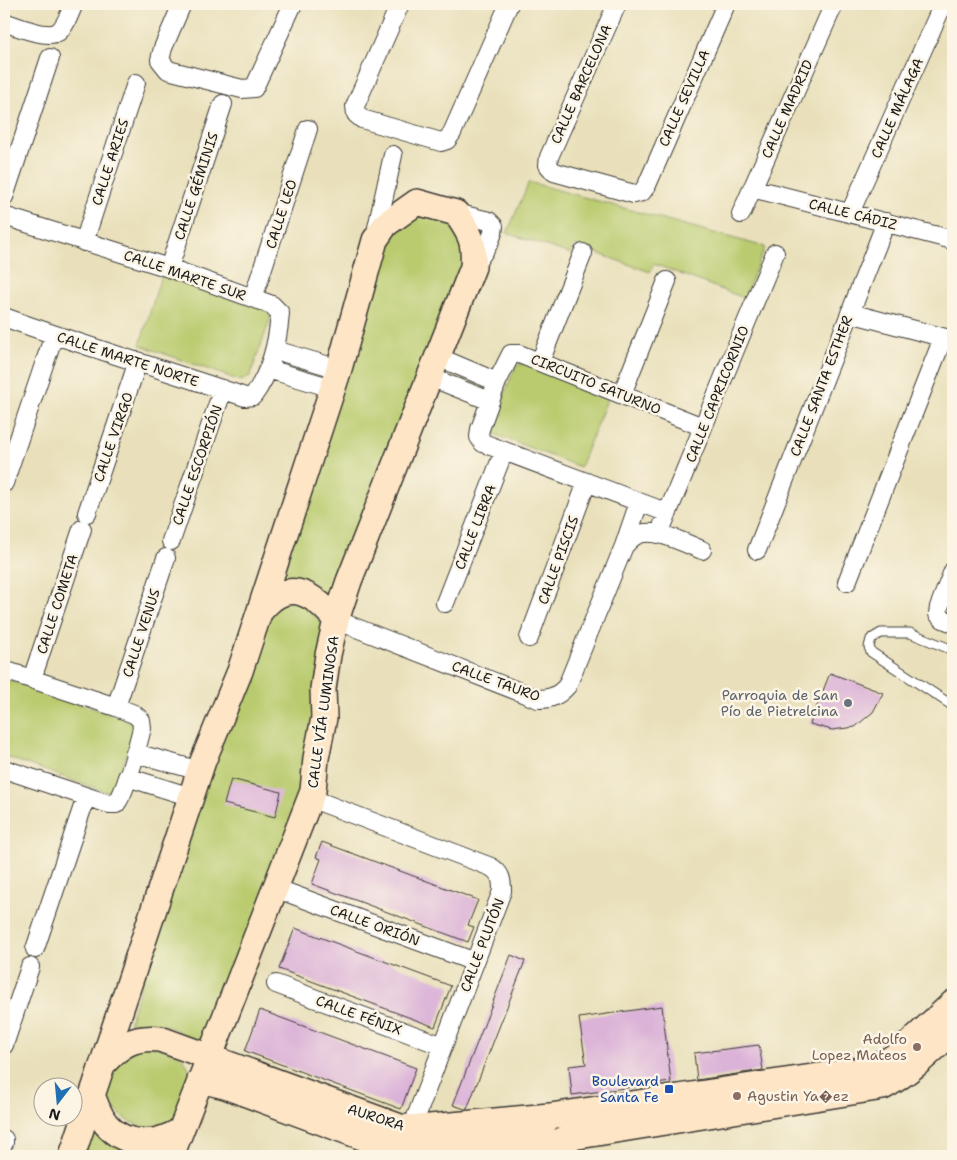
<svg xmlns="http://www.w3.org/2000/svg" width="957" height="1160" viewBox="0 0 957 1160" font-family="'Shantell Sans',sans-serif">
  <rect width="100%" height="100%" fill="#fcf5e5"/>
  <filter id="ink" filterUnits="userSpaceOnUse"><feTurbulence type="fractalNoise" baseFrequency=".02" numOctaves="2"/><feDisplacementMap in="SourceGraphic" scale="10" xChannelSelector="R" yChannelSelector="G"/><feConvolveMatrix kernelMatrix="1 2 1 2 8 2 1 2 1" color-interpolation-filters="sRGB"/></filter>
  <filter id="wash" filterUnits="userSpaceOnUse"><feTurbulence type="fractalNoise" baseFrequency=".0096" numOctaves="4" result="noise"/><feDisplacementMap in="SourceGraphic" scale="20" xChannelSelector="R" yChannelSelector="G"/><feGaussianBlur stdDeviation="1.12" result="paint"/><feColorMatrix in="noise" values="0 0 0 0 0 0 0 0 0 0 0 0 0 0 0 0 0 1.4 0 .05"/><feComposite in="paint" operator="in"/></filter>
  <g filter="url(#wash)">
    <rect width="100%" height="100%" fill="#e9e0bb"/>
    <path fill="#b9cb6e" stroke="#6a7445" d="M529,182L765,247L744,298L654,264L650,272L574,245L570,254L507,233Z
      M442,212L469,252L334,600L286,583L282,576L384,235L404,216Z
      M161,276L266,310L271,317L250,376L241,381L140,345Z
      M525,363L608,397L580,467L494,434L492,423L516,366Z
      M295,596L324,625L307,789L206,1038L194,1039L167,1026L155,1023H129L198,797L269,610Z
      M5,679L131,721L135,728L115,788L106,792L4,756V683Z
      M140,1043C148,1045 175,1051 180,1055C185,1060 192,1072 192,1079C192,1084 180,1115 177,1118C155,1138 121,1124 110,1101C106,1093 105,1079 109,1071C111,1065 134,1049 140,1043Z
      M94,1124L160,1147L166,1156H84Z"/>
    <g id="blocks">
      <path fill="#dbb3d8" d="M830,673L883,693L873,712L855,727L832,730L810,724Z
        M231,779L281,792L275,817L224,804Z
        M322,842L478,900L468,925L474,927L468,942L312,884L321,859L316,857Z
        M295,928L451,986L435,1027L279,969Z
        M511,955L525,961L467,1109H465L453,1105Z
        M662,1006L671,1082L572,1095L569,1066L586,1064L579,1018Z
        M260,1010L416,1068L401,1109L245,1051Z
        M759,1045L763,1070L697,1080L694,1053Z"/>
    </g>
  </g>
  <g filter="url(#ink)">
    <use href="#blocks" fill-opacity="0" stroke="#3b3934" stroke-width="1"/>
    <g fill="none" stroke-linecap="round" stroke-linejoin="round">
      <g stroke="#3b3934" stroke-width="11">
        <path id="lane" d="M953,650L910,633H881L871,639L869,647L871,652L953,706"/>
      </g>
      <g stroke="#3b3934" stroke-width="20">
        <path id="street" d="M182,4L163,48L160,60L168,70L242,89L254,88L293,4
          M400,4L355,106L356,114L362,119L441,142L447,140L452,133L509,4
          M617,4L549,157L548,165L554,172L634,194L642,192L647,185L726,4
          M4,22C16,26 47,39 58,32C66,26 70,12 74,4
          M752,188L953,240
          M4,197L50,58
          M456,213L489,221L494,226C493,241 482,254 473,267
          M850,213L943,4
          M741,214L834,4
          M4,216L169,268L272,305L280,313C278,342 271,372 253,396L245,397C165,370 83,346 4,317
          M375,237L393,155
          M84,242L136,83
          M169,268L223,104
          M253,298L308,129
          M850,313L953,340
          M275,350L339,369
          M438,357L497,382
          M540,362L583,253
          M268,369L332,388
          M430,377L490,401
          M622,394L667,281
          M4,483L54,335
          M87,513L138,361
          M668,513L483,443L479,437L480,429L497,382L511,354H519L703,427
          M663,524L775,253
          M171,541L223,389
          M624,546L639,502
          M757,550L886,222
          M953,571L939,607L938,614L943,619L953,623
          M847,582L943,338
          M445,603L504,451
          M336,620L538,699C551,699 558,696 567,686L624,546C628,542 632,537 637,535C655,527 684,543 702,550
          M529,638L587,482
          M4,670L116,707L134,714L141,720L142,728C137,747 127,790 116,804H109L4,769
          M32,679L82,529
          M116,707L166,558
          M135,753L200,771
          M127,777L191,797
          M310,798L491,867C501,873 502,880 502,891L408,1138
          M275,888L475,962
          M35,949L86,797
          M276,984L443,1046
          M4,1045L30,967
          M4,1139V1143"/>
      </g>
      <g stroke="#3b3934" stroke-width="28">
        <path id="secondary" d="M259,613C286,577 311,591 336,620
          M103,1064C120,1045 134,1036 160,1039L400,1127L419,1128L550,1116
          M200,1080L225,1086L397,1150H430L533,1141
          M92,1095C96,1105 99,1115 106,1124C126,1148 157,1145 181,1130
          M72,1156L203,761L240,671L339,369L375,240L386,224L417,202L456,213C470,234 475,240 473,267L349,581L336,620L328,655L323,689L324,718L316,758L313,791L171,1156
          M527,1156L540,1127L550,1116L860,1070L887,1061L898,1054L953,1003
          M548,1156L555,1144L566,1138L883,1087C910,1073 931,1051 953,1031"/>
      </g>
      <use href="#lane" stroke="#fff" stroke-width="9"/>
      <use href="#street" stroke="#fff" stroke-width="18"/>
      <use href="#secondary" stroke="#fde5c5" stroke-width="25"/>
    </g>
  </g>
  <circle fill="#6b7280" stroke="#fcf5e5" stroke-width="2" cx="848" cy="703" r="5"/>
  <g fill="#8d6e63" stroke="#fcf5e5" stroke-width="2">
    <circle cx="917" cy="1047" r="5"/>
    <circle cx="737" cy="1096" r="5"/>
  </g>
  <rect fill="#1a4fb4" stroke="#fcf5e5" stroke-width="2" x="664" y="1084" width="10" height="10" rx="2.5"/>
  <g text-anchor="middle" stroke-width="5" stroke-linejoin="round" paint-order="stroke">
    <g font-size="14" fill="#1c1c1c" stroke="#fcf5e5">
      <text transform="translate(581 84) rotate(-66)" y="5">CALLE BARCELONA</text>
      <text transform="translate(684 98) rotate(-66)" y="5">CALLE SEVILLA</text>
      <text transform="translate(897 108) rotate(-66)" y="5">CALLE MÁLAGA</text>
      <text transform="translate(787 109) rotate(-66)" y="5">CALLE MADRID</text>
      <text transform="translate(110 162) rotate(-72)" y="5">CALLE ARIES</text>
      <text transform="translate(196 186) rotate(-72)" y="5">CALLE GÉMINIS</text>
      <text transform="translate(281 214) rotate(-72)" y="5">CALLE LEO</text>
      <text transform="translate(853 214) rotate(14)" y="5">CALLE CÁDIZ</text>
      <text transform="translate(185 275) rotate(19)" y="5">CALLE MARTE SUR</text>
      <text transform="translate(128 359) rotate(18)" y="5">CALLE MARTE NORTE</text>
      <text transform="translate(596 384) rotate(22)" y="5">CIRCUITO SATURNO</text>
      <text transform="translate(821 386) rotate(-69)" y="5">CALLE SANTA ESTHER</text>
      <text transform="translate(717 394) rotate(-68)" y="5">CALLE CAPRICORNIO</text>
      <text transform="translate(113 437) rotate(-71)" y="5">CALLE VIRGO</text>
      <text transform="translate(197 465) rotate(-71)" y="5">CALLE ESCORPIÓN</text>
      <text transform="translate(475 527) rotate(-69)" y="5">CALLE LIBRA</text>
      <text transform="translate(558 560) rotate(-70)" y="5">CALLE PISCIS</text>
      <text transform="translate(57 604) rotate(-72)" y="5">CALLE COMETA</text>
      <text transform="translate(141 633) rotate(-72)" y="5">CALLE VENUS</text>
      <text transform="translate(496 681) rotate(20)" y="5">CALLE TAURO</text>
      <text transform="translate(323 712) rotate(-82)" y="5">CALLE VÍA LUMINOSA</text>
      <text transform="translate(375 925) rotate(20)" y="5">CALLE ORIÓN</text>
      <text transform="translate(482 945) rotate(-69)" y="5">CALLE PLUTÓN</text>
      <text transform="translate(359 1015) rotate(20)" y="5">CALLE FÉNIX</text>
      <text transform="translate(376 1117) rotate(18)" y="5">AURORA</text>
    </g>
    <g font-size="14" fill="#5b616d" stroke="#fcf5e5" text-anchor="end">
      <text x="838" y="700">Parroquia de San<tspan x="838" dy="16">Pío de Pietrelcina</tspan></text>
    </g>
    <g font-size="14" fill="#785e54" stroke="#fcf5e5" text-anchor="end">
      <text x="907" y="1044">Adolfo<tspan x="907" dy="16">Lopez Mateos</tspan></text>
      <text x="747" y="1101" text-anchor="start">Agustin Ya�ez</text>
    </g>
    <g font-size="14" fill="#164399" stroke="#fcf5e5" text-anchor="end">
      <text x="659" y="1086">Boulevard<tspan x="659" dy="16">Santa Fe</tspan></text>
    </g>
  </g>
  <rect width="957" height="1160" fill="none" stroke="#fcf5e5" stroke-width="20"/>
  <g transform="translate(58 1102) rotate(196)"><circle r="24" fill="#fcf5e5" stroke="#a29e95"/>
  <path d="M0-4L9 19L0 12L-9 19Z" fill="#1f6fb2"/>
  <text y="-8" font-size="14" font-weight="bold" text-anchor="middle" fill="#1c1c1c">N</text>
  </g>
</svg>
